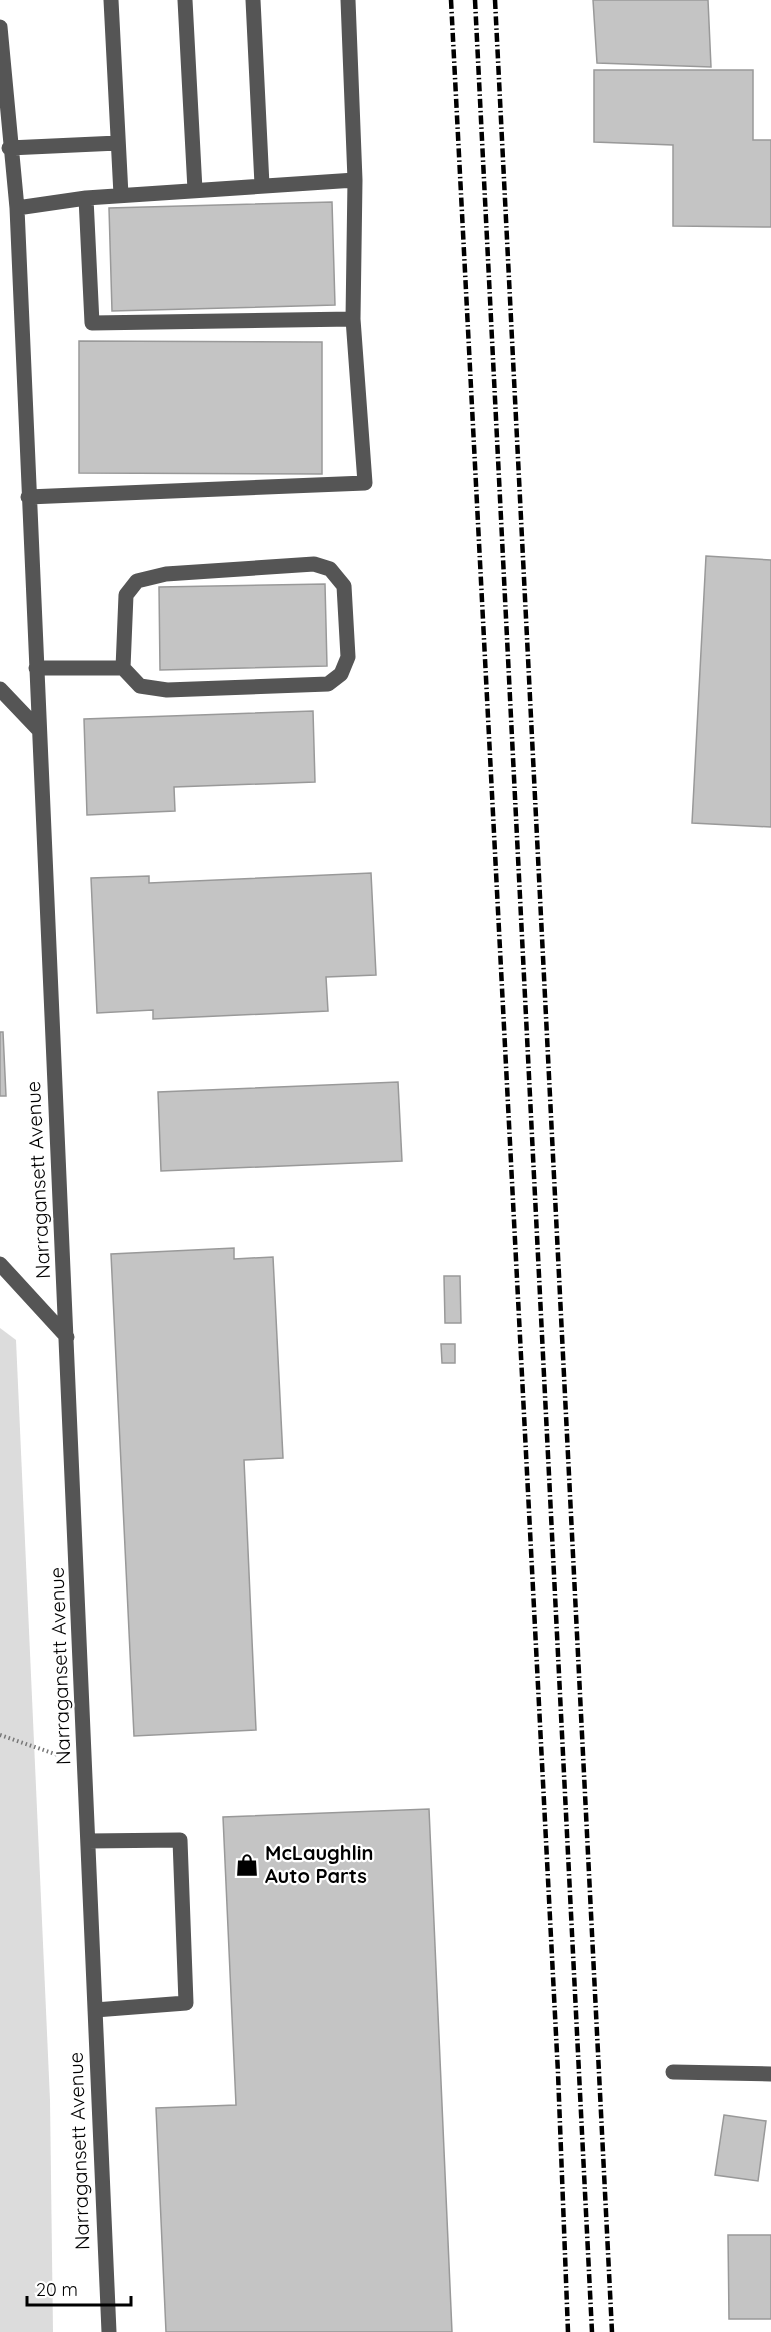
<svg xmlns="http://www.w3.org/2000/svg" width="771" height="2332" viewBox="0 0 771 2332" font-family="Quicksand,sans-serif">
  <rect width="100%" height="100%" fill="#fff"/>
  <path fill="#dcdcdc" d="M0,1328L16,1340L50,2100L53,2332H0Z"/>
  <path fill="#c4c4c4" stroke="#999" stroke-width="1.5" d="M593,0H708L711,67L597,63Z
    M594,70H753V140H771V227L673,226V145L594,142Z
    M332,202L335,305L112,311L109,208Z
    M79,341L322,342V474L79,473Z
    M706,556L771,560V827L692,823Z
    M325,584L327,666L160,670L159,587Z
    M313,711L315,782L174,787L175,811L87,815L84,719Z
    M371,873L376,975L326,977L328,1011L153,1019V1010L97,1013L91,878L149,876V883Z
    M0,1032H3L6,1096H0Z
    M398,1082L402,1161L161,1171L158,1092Z
    M234,1248V1259L273,1257L283,1458L244,1460L256,1730L134,1736L111,1254Z
    M444,1276H460L461,1323H445Z
    M441,1344H455V1363H442Z
    M429,1809L452,2332H166L156,2108L236,2105L223,1817Z
    M724,2115L766,2121L758,2181L715,2175Z
    M728,2235H771V2319H729Z"/>
  <g fill="none" stroke-linecap="round" stroke-linejoin="round">
    <path stroke="#777" stroke-width="4" stroke-dasharray="1.5 3" stroke-linecap="butt" d="M0,1735L58,1755"/>
    <path stroke="#555" stroke-width="15" d="M111,0L121,195
      M185,0L195,190
      M253,0L262,185
      M348,0L355,180
      M0,27L17,208L109,2332
      M9,148L118,143
      M17,208L86,198
      M28,497L365,483L353,319L355,180L86,198L92,323L353,319
      M36,668H123L140,686L167,690L328,684L341,674L348,657L344,586L330,569L314,564L166,574L137,581L126,595L123,668
      M0,689L39,730
      M0,1264L67,1337
      M88,1841L180,1840L186,2003L95,2010
      M673,2072L771,2074"/>
    <path stroke="#000" stroke-width="4.5" stroke-dasharray="9 3 1.5 3" stroke-linecap="butt" d="M451,0L558,2073L568,2332
      M475,0L592,2332
      M495,0L612,2332"/>
  </g>
  <defs>
    <g id="shop-bare" transform="scale(1.8)"><path d="M-5-2.5h2.3a2.7 3.5 0 0 1 5.4 0H5L5.5 6h-11ZM-1.5-2.5h3a1.5 2.3 0 0 0-3 0Z" fill="#000" stroke="#fff" stroke-width="2.5" paint-order="stroke"/></g>
  </defs>
  <g fill-rule="evenodd">
    <use href="#shop-bare" x="247" y="1865"/>
  </g>
  <g text-anchor="middle" stroke-width="4.5" stroke-linejoin="round" paint-order="stroke">
    <g font-size="20" fill="#000" stroke="#fff">
      <text transform="translate(38 1180) rotate(-93)" y="7">Narragansett Avenue</text>
      <text transform="translate(60 1666) rotate(-92)" y="7">Narragansett Avenue</text>
      <text transform="translate(79 2151) rotate(-92)" y="7">Narragansett Avenue</text>
    </g>
    <g font-size="20" font-weight="bold" fill="#000" stroke="#fff" text-anchor="start">
      <text x="265" y="1860">McLaughlin<tspan x="265" dy="23">Auto Parts</tspan></text>
    </g>
  </g>
  <path d="M27 2296v9h104v-9" fill="none" stroke="#000000" stroke-width="3"/>
  <text x="36" y="2296" font-size="18" fill="#000000" stroke="#ffffff" stroke-width="4.5" paint-order="stroke">20 m</text>
</svg>
